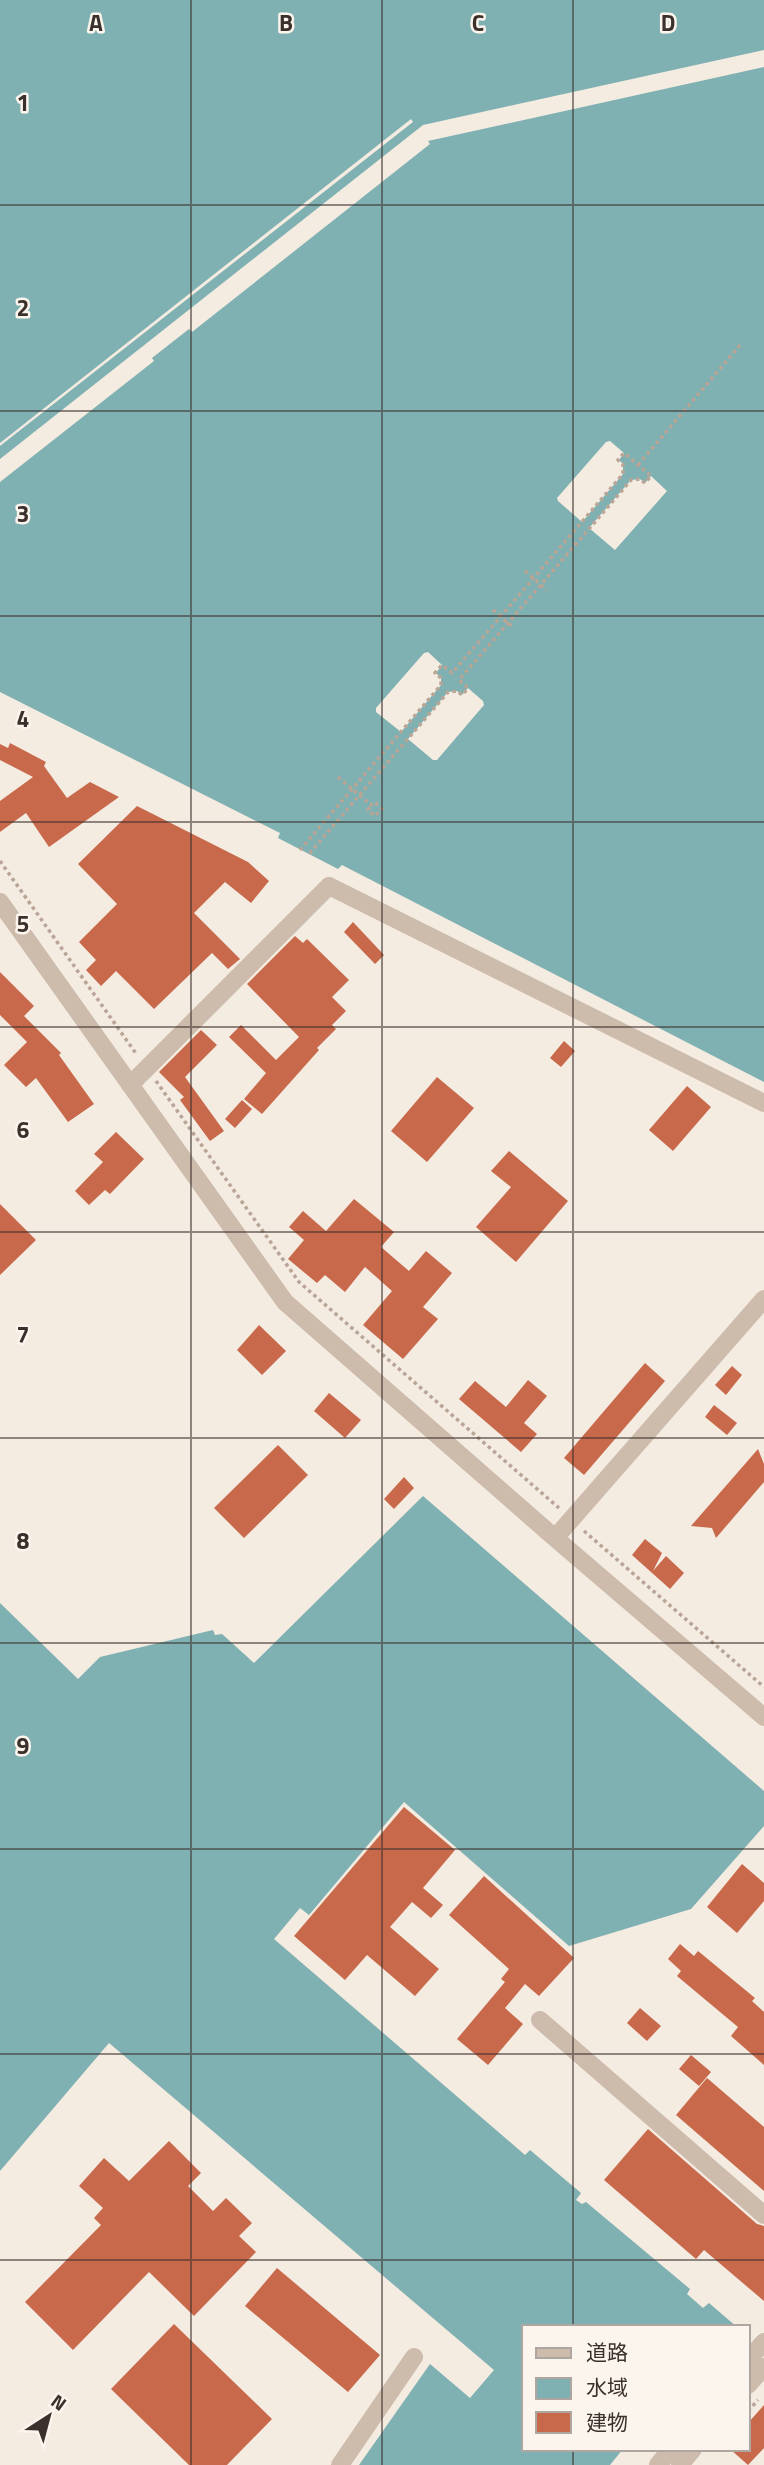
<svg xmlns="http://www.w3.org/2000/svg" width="764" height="2465" viewBox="0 0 764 2465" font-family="'Titillium Web','Noto Sans JP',sans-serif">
  <rect width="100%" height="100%" fill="#f4ebe1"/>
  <path fill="#7fb0b2" d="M0,0H764V50L423,125L0,459Z
    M764,67V1082L342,865L338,869L278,838L280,833L0,692V482L154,361L152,358L189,329L192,332L430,144L428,141Z
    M423,1496L764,1791V1826L691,1909L569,1946L404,1802L309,1915L300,1908L274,1939L525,2155L530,2150L581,2193L576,2200L582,2204L586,2202L690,2289L687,2294L703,2308L709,2303L737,2327H524V2449H623L610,2465H359L430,2364L470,2398L494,2370L109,2043L0,2171V1603L78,1679L100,1657L213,1630L215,1635L222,1634L254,1663Z"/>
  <path fill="#f4ebe1" d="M411,119L413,122L0,446V443Z
    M610,441L624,453L619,460L623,464V474L582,522L558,501L557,498L606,442Z
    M651,476L667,491L615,550L589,528L631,480L640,479L645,483Z
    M428,652L442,665L436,673L441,678V685L401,732L376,712V708L424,653Z
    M468,688L483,701L484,705L437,760H433L408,739L448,692L457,691L462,695Z"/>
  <path fill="#c8694b" d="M10,743L46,762L44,766L67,798L90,782L119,797L49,847L26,813L0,832V801L33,777L0,760V744L8,748Z
    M137,806L248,862L269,881L251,903L225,882L194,913L240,959L228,969L212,953L154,1009L116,971L101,986L86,970L96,960L79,942L117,904L78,864Z
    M353,922L384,955L375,964L344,932Z
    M295,936L303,943L307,939L349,980L332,997L346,1011L332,1025L336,1029L317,1048L319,1050L262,1114L244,1099L266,1073L229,1037L241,1025L276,1060L299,1037L247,984Z
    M0,972L34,1006L24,1016L61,1053L59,1055L94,1104L68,1122L36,1078L26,1087L4,1065L27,1042L0,1015Z
    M201,1030L217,1045L185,1077L224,1131L210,1141L180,1100L184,1097L159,1072Z
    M564,1041L575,1051L561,1067L550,1058Z
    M437,1077L474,1108L427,1162L391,1131Z
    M687,1086L711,1107L673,1151L649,1130Z
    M242,1100L252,1109L235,1128L225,1119Z
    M116,1132L144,1159L110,1194L105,1190L89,1205L75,1191L103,1162L94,1154Z
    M509,1151L568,1201L516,1262L476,1227L511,1187L491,1171Z
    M354,1199L394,1232L381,1247L409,1271L426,1251L452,1273L423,1307L438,1319L403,1359L363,1325L392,1291L365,1267L345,1292L325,1275L317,1283L288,1259L304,1240L289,1227L303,1211L326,1231Z
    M0,1204L36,1240L0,1275Z
    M259,1325L286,1351L262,1375L237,1350Z
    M645,1363L665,1381L584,1475L564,1458Z
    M732,1366L742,1375L726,1395L715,1385Z
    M528,1380L547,1396L524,1423L537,1434L521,1452L459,1399L475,1381L506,1407Z
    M329,1393L361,1420L345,1438L314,1411Z
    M714,1405L737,1423L727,1435L705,1417Z
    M278,1445L308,1475L244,1538L214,1508Z
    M758,1449L764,1464V1482L716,1538L712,1528L691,1526Z
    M404,1477L414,1488L394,1509L384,1499Z
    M645,1539L662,1553L653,1571L666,1556L684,1573L670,1589L632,1555Z
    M404,1807L455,1850L423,1888L443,1905L431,1918L412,1902L390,1927L439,1969L415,1996L367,1955L345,1980L294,1936Z
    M742,1864L764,1883V1901L737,1933L707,1907Z
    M484,1876L574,1958L539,1996L525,1984L505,2008L523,2024L488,2065L457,2039L505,1982L501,1979L509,1969L449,1915Z
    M680,1944L694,1956L698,1951L755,1998L752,2001L764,2012V2065L731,2036L738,2027L677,1976L681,1971L668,1959Z
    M640,2008L661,2026L647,2041L627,2023Z
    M691,2055L711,2072L699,2086L679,2069Z
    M707,2078L764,2127V2191L676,2115Z
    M648,2129L757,2224L764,2226V2301L704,2250L696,2259L604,2180Z
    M169,2141L201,2173L188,2186L213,2211L226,2198L252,2223L239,2236L256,2252L194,2316L149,2272L73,2350L25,2302L101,2225L94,2218L103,2208L79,2186L104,2158L129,2181Z
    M277,2268L380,2355L348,2392L245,2306Z
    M174,2324L272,2419L227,2465H189L111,2389Z
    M764,2405V2448L748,2465L730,2449H748V2423Z"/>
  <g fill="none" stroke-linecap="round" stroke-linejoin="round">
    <path stroke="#b9a596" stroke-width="3.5" stroke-dasharray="3.5 3.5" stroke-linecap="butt" d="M638,465L741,344
      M525,571L547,590
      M493,610L514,628
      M338,777L371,805L375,802L382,809L375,816L368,810L371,805
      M300,850L441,685V678L435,673L442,665L452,673L623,474V464L618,460L624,453L651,476L645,483L640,479L631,480L459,680L468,688L462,695L457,691L448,692L309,854
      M0,861L137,1055
      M156,1081L299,1282L559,1508
      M584,1531L764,1687
      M748,2411L758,2400"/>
    <path stroke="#cdbbac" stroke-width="18" d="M130,1085L329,886
      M540,2020L764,2215
      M340,2465L414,2357"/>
    <path stroke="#cdbbac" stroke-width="18" d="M329,886L764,1103
      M0,902L285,1302L555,1538L764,1717
      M555,1538L764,1299
      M748,2360L764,2342
      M748,2385L764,2367
      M658,2465L671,2449
      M680,2465L693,2449"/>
  </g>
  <path fill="none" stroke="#3b302b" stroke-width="2" stroke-opacity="0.55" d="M191,0V2465M382,0V2465M573,0V2327M0,205H764M0,411H764M0,616H764M0,822H764M0,1027H764M0,1232H764M0,1438H764M0,1643H764M0,1849H764M0,2054H764M0,2260H764M573,2449V2465"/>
  <g font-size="23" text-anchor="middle" font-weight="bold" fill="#3b302b" stroke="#fbf5ee" stroke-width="5" stroke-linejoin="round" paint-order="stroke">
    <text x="96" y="31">A</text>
    <text x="286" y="31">B</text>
    <text x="478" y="31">C</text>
    <text x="668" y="31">D</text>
    <text x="23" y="111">1</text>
    <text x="23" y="316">2</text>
    <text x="23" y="522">3</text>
    <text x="23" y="727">4</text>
    <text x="23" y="932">5</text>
    <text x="23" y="1138">6</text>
    <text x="23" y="1343">7</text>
    <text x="23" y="1549">8</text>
    <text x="23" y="1754">9</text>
  </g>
  <rect x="522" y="2325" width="228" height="126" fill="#fbf5ee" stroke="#aea6a0" stroke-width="2"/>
  <rect x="536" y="2348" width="35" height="10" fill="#cdbbac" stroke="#aea6a0" stroke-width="2"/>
  <text x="586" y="2360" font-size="21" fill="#3b302b">道路</text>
  <rect x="536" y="2378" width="35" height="21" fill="#7fb0b2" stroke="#aea6a0" stroke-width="2"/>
  <text x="586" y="2395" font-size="21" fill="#3b302b">水域</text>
  <rect x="536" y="2412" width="35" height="21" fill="#c8694b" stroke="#aea6a0" stroke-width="2"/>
  <text x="586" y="2430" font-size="21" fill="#3b302b">建物</text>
  <g transform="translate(49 2416) rotate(36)" stroke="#fbf5ee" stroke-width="5" paint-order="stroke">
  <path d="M0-5L12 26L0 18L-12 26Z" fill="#3b302b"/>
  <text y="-10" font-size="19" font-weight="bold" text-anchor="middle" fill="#3b302b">N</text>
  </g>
</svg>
